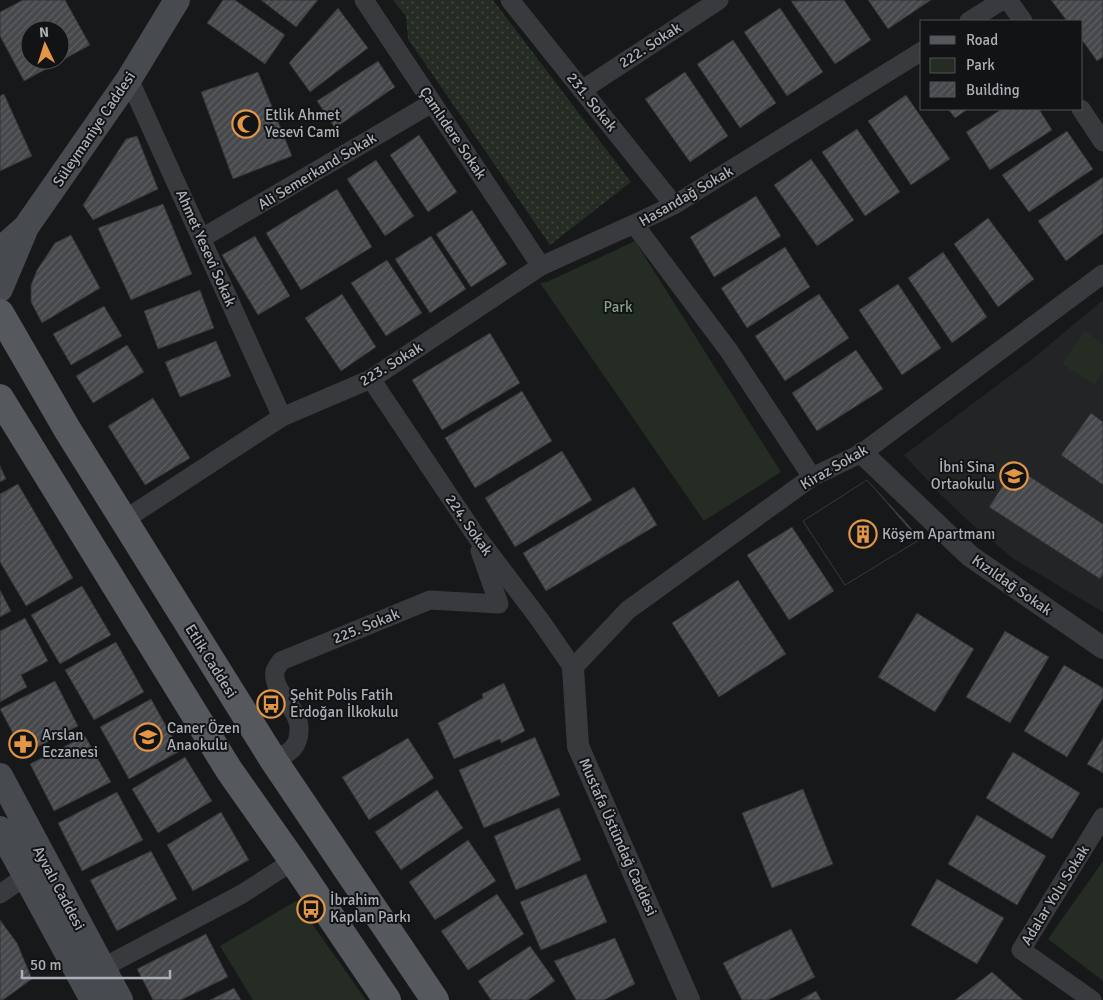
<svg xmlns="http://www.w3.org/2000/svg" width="1103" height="1000" viewBox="0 0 1103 1000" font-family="Signika,sans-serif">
  <defs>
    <pattern id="grass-dots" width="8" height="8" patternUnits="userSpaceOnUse" patternTransform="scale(1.25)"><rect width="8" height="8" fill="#242c24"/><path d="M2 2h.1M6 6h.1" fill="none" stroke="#414842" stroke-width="1.8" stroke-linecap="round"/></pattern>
    <pattern id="building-hatch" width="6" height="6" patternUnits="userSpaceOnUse" patternTransform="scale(1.25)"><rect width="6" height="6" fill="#46484c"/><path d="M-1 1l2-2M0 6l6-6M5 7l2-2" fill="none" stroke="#5e6064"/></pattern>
  </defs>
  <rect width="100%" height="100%" fill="#171819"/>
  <path fill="#232426" d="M1103,300V612L1014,559L976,528L944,498L904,455L1031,360Z"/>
  <path fill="url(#grass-dots)" d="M393,0H493L631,182L550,245L408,39L406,16Z"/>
  <path fill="#242c24" d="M635,241L781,472L704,521L540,283L547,282Z
    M1085,331L1103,344V372L1094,385L1062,364Z
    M1103,861V981L1048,939Z
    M296,901L366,1000H253L220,946Z"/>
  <path fill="url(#building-hatch)" stroke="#323235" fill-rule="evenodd" d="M23,0H65L90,45L24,81L0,36V12ZM30,30H60V60H30Z
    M223,0H235L285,35L265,64L207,23Z
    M261,0H318L296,27Z
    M844,0L871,40L835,64L791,1Z
    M868,0H931L888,29Z
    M1051,0H1103V57L1097,61L1082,40V21H1067Z
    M338,8L368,48L310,92L289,63Z
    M780,8L823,72L787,96L744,32Z
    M733,40L776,103L740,128L697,64Z
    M378,61L395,87L335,128L317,101Z
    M258,72L292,156L233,179L201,92Z
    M685,72L728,136L690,162L645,99Z
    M4,94L32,156L0,171V96Z
    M906,95L950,159L911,185L868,121Z
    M948,109H968L955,118Z
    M1002,109H1039L1052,130L990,170L966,132Z
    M857,129L900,192L865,216L822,152Z
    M1067,131L1093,169L1029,212L1002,175Z
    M419,135L457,192L428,212L390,155Z
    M137,136L158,189L93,220L83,205L126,139Z
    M811,159L854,220L817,246L774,185Z
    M376,160L414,216L385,236L347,179Z
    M1103,177V233L1066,261L1038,221Z
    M337,189L372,247L301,290L266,233Z
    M756,196L781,236L714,277L690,237Z
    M163,204L192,274L131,300L98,228Z
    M472,210L507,264L471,287L436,234Z
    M988,218L1034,279L998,307L954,244Z
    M71,235L100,288L42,323L31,302V285L37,270L55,243Z
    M255,236L290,296L258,315L222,255Z
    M431,236L466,289L430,313L395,259Z
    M785,247L810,287L747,328L721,288Z
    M943,252L987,317L952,343L908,278Z
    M387,260L422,313L386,336L351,283Z
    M898,284L941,348L902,375L859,310Z
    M200,290L214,328L158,349L144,311Z
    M342,294L376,347L341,371L305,318Z
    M819,294L849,338L785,381L755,336Z
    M104,306L122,336L71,365L53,334Z
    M490,333L520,383L442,430L412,380Z
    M216,341L231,376L180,397L165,362Z
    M127,345L144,372L93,403L76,376Z
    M856,350L883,389L817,431L792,393Z
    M522,391L552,441L475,488L445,438Z
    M153,398L190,458L145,485L108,426Z
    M1091,413L1103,422V485L1061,455Z
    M562,451L592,500L515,547L485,498Z
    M0,466L6,479L0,482Z
    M1015,467L1103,524V574L1100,579L989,507Z
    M867,480L910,527L919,540L845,585L803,521Z
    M867,480L919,540L845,585L803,521Z
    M18,484L73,578L26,606L0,562V494Z
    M634,487L657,525L546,591L523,553Z
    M792,527L834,591L789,620L747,555Z
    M738,580L786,654L719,697L672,623Z
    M82,586L111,635L60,664L31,615Z
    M0,590L11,611L0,617Z
    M917,613L974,649L935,712L878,677Z
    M25,618L48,661L21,675L27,687L0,702V631Z
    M1005,631L1049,657L1010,723L966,697Z
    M116,642L144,692L94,720L65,670Z
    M1064,665L1103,688V698L1067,757L1024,731Z
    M55,681L78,726L24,754L0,709Z
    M504,683L525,731L501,743L500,739L454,759L438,723L483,698L482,694Z
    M151,699L180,751L129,779L100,727Z
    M85,736L111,782L54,811L30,764Z
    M535,737L560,795L484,828L459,770Z
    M408,738L434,778L369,820L342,777Z
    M1103,738V773L1087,764Z
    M1013,752L1080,793L1052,839L986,798Z
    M185,757L212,801L158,833L132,789Z
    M803,789L833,864L772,888L742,813Z
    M437,790L463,828L401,870L375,832Z
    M117,792L143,840L82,871L58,823Z
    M559,808L581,860L516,890L494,836Z
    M221,812L249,860L193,891L167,845Z
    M977,815L1046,856L1017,905L948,864Z
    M468,840L496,881L435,920L409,882Z
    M151,851L177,899L117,931L90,880Z
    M586,874L607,922L541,950L520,902Z
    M937,879L1004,918L977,964L911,925Z
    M497,894L524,934L468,970L441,931Z
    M0,920L17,943L32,979L3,1000H0Z
    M791,929L815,977L768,1000H742L723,963Z
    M206,934L228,977L181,1000H153L137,969Z
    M615,938L635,984L604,1000H576L554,961Z
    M530,946L555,981L528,1000H491L478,981Z
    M992,972L1023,1000H955Z
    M234,988L241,1000H210Z
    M816,991L821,1000H800Z"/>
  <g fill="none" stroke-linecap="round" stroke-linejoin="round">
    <path stroke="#393a3e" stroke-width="19" d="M364,0L541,266
      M510,0L674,205
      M1008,0L1023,21
      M969,21L1003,0
      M129,79L282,417
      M582,90L719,0
      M1081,109L1103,142
      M202,238L432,103
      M371,379L474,533L540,620L573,668L628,610L812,477L862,453L1103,274
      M812,477L729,351L634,224L674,205L922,51
      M124,520L282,417L371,379L541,266L634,224
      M274,761C290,752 300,747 299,727C298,707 271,690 275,671C276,668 279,664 281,661L430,600L499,604L480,551
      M0,894L26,876
      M102,968L242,894L293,861
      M1092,1000L1021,950L1103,817"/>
    <path stroke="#393a3e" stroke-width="22" d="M862,453L970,556L1103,648
      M573,668L578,746L689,1000"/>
    <path stroke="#474a4e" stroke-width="26" d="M0,250L26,227L129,79L177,0
      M0,289L24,232
      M0,776L120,1000
      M0,829L93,1000"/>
    <path stroke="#55585d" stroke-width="28" d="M0,313L67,429L274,761L435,1000
      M0,398L229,770L293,861L387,1000"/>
  </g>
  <defs>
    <g id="mosque-ring" transform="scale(1.4375)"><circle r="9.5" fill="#121314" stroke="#e39646" stroke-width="1.5"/><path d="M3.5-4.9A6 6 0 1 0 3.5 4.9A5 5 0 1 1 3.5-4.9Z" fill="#e39646"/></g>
    <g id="school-ring" transform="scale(1.4375)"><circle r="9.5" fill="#121314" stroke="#e39646" stroke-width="1.5"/><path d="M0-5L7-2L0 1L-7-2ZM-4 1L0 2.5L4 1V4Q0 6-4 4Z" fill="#e39646"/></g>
    <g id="building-ring" transform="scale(1.4375)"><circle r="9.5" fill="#121314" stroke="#e39646" stroke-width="1.5"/><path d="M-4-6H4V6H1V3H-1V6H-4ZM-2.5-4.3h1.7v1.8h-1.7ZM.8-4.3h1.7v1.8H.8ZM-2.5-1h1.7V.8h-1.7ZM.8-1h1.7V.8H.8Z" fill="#e39646"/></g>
    <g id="bus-ring" transform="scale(1.4375)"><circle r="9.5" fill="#121314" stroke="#e39646" stroke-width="1.5"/><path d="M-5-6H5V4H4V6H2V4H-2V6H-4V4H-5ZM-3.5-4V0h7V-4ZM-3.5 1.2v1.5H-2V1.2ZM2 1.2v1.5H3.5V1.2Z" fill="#e39646"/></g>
    <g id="pharmacy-ring" transform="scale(1.4375)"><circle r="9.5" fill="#121314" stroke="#e39646" stroke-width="1.5"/><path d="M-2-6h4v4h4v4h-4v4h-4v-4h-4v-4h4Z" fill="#e39646"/></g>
  </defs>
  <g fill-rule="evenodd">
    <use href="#mosque-ring" x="246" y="124"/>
    <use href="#school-ring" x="1014" y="476"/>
    <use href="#building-ring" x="863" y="534"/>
    <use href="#bus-ring" x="271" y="704"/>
    <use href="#school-ring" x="148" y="737"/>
    <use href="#pharmacy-ring" x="23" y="744"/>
    <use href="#bus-ring" x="311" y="909"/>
  </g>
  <g text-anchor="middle" stroke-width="4" stroke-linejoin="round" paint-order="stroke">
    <g font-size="15" fill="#abb1b8" stroke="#121314">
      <text transform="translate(650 45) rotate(-33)" y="5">222. Sokak</text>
      <text transform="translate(592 102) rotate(51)" y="5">231. Sokak</text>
      <text transform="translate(94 129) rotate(-56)" y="5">Süleymaniye Caddesi</text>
      <text transform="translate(453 133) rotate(56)" y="5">Çamlıdere Sokak</text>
      <text transform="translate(317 171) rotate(-31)" y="5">Ali Semerkand Sokak</text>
      <text transform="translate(686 196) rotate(-30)" y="5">Hasandağ Sokak</text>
      <text transform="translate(206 248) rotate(66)" y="5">Ahmet Yesevi Sokak</text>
      <text transform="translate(391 364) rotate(-31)" y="5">223. Sokak</text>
      <text transform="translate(834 467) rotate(-30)" y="5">Kiraz Sokak</text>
      <text transform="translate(469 525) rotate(55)" y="5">224. Sokak</text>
      <text transform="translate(1012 585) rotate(35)" y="5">Kızıldağ Sokak</text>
      <text transform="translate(366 626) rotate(-22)" y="5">225. Sokak</text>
      <text transform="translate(211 661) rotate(58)" y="5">Etlik Caddesi</text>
      <text transform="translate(618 837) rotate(66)" y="5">Mustafa Üstündağ Caddesi</text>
      <text transform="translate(59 888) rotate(62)" y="5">Ayvalı Caddesi</text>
      <text transform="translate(1055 895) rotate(-58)" y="5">Adalar Yolu Sokak</text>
    </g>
    <g font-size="15" fill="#abb1b8" stroke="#121314" text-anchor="start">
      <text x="265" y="120">Etlik Ahmet<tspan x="265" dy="17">Yesevi Cami</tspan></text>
      <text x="995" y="472" text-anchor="end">İbni Sina<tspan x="995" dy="17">Ortaokulu</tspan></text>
      <text x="882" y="539">Köşem Apartmanı</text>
      <text x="290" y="700">Şehit Polis Fatih<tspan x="290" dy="17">Erdoğan İlkokulu</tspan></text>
      <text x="167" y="733">Caner Özen<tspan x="167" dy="17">Anaokulu</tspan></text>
      <text x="42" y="740">Arslan<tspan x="42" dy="17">Eczanesi</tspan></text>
      <text x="330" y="905">İbrahim<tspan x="330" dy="17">Kaplan Parkı</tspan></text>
    </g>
    <g font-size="15" fill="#86a183" stroke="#121314">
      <text x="618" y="312">Park</text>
    </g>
  </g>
  <rect x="920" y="20" width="162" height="90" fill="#121314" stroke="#4f5256"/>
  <rect x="930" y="36" width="25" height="8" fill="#55585d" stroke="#4f5256"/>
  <text x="966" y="45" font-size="15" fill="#abb1b8">Road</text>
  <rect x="930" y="58" width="25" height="15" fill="#242c24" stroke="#4f5256"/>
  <text x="966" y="70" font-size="15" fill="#abb1b8">Park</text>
  <rect x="930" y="82" width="25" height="15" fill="url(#building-hatch)" stroke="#4f5256"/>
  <text x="966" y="95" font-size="15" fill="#abb1b8">Building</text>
  <g transform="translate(45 45) rotate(356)"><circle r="24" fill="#121314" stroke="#4f5256"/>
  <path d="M0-4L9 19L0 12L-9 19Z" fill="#e39646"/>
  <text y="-8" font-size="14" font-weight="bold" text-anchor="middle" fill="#abb1b8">N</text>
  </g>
  <path d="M22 970v8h148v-8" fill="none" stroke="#abb1b8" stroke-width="2.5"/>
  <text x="30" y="970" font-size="15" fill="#abb1b8" stroke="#121314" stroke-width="4" paint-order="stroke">50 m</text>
</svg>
